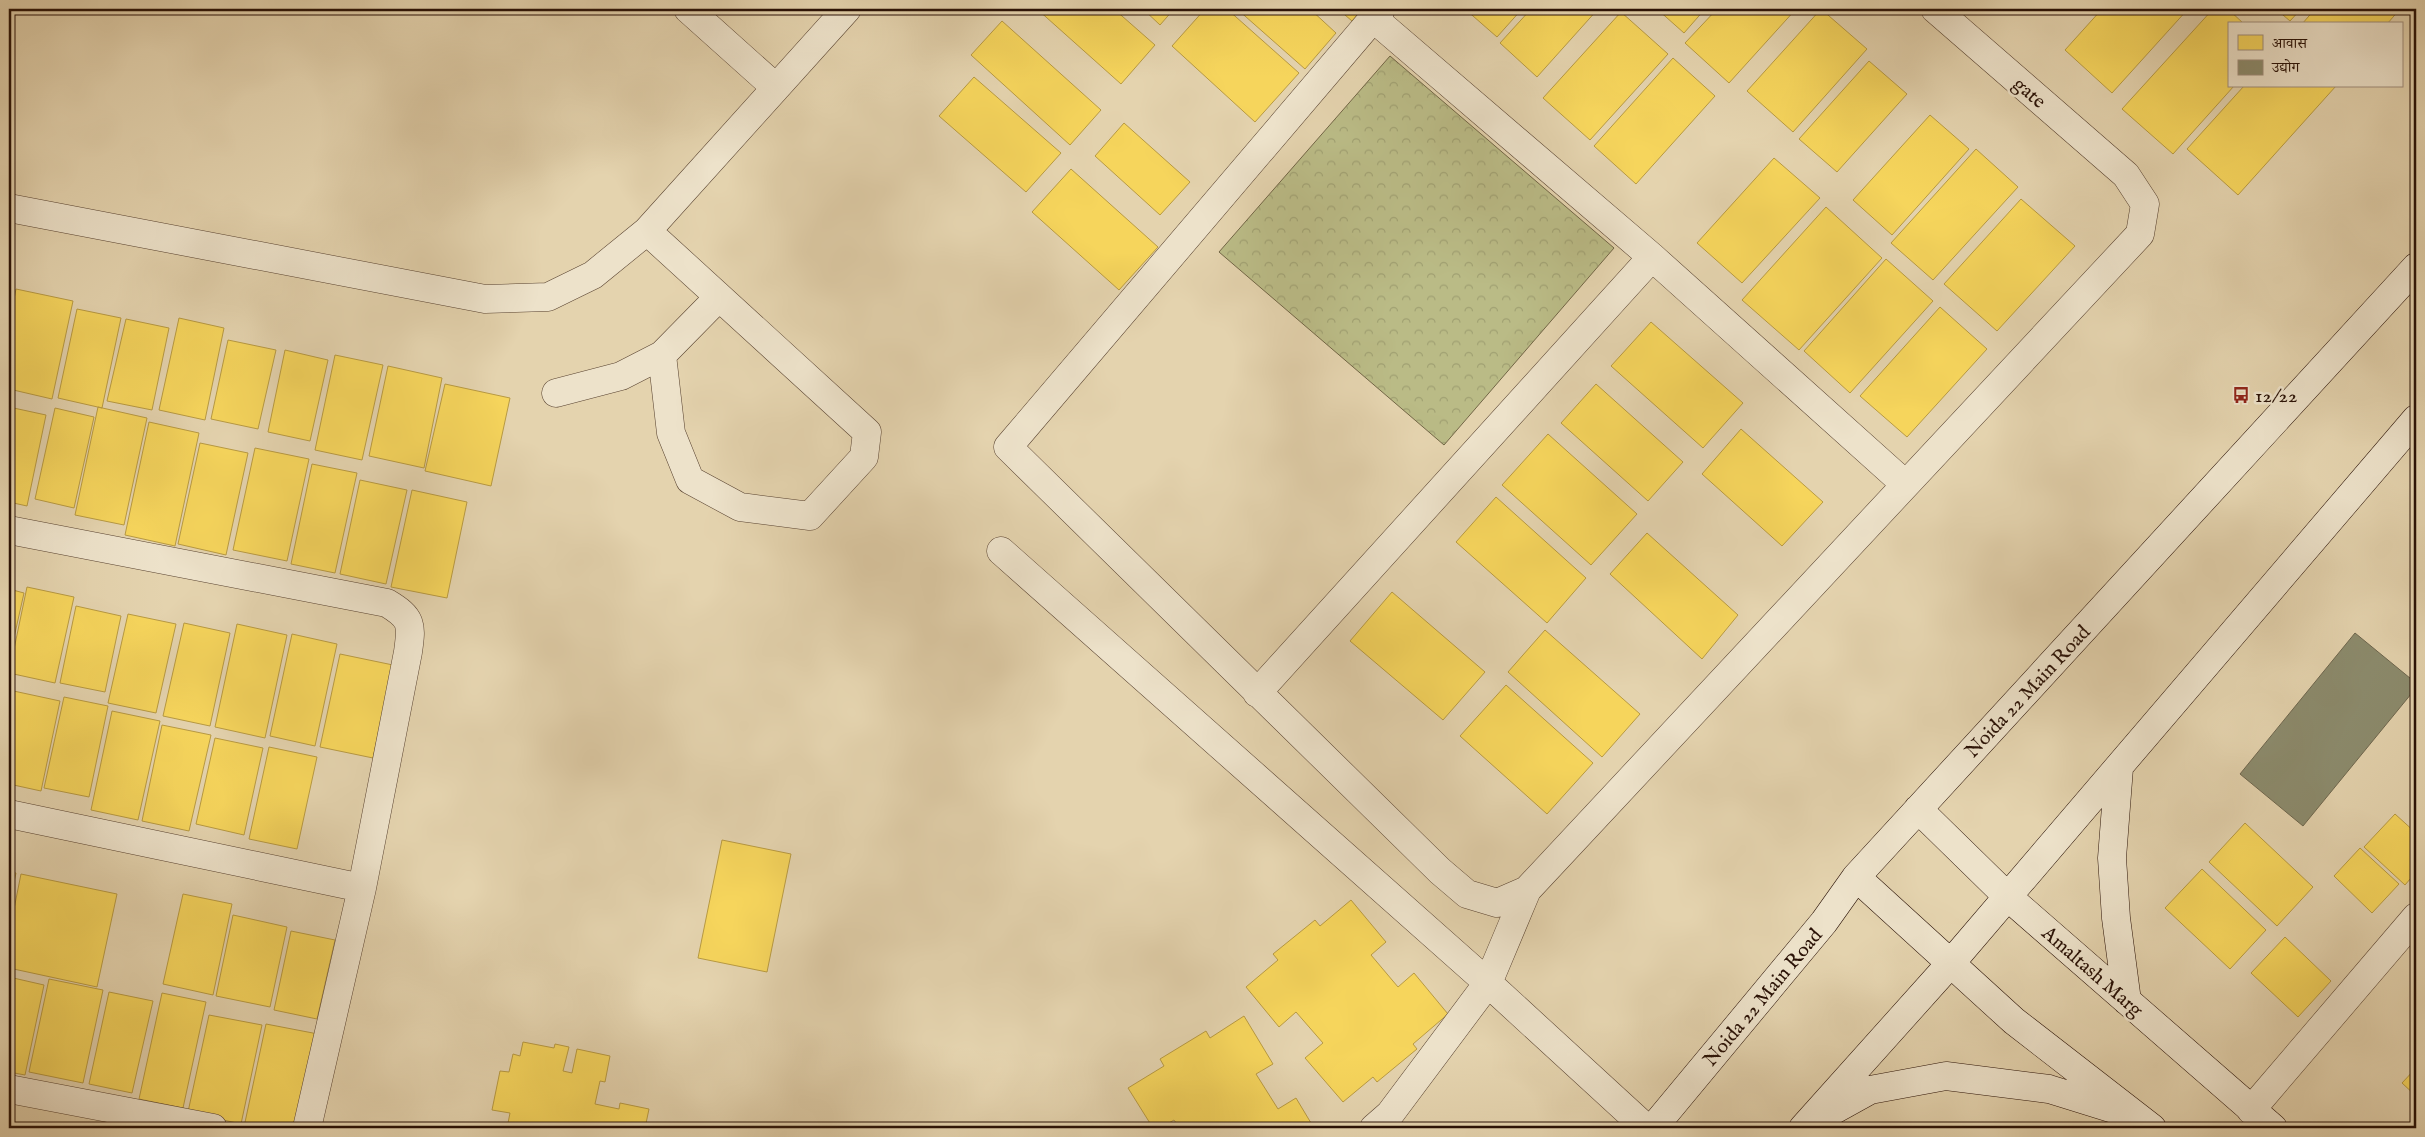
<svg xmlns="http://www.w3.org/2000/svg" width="2425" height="1137" viewBox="0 0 2425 1137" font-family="'IM FELL English','Noto Serif Devanagari',serif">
  <defs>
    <pattern id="forest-crowns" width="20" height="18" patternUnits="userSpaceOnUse" patternTransform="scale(1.25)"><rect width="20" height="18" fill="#babb86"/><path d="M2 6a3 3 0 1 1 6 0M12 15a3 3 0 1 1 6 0" fill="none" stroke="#a0a072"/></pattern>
  </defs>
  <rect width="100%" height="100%" fill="#e4d3ae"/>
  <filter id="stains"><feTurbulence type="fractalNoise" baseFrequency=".004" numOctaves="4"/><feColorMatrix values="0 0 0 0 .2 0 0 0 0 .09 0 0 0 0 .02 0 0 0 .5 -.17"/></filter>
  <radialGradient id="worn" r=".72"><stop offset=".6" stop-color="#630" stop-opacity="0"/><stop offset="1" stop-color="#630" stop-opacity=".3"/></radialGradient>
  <path fill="url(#forest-crowns)" stroke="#726646" d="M1390,56L1614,248L1444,445L1219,252Z"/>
  <path fill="#f6d55c" stroke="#b89a42" d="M1037,9H1114L1155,45L1121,84Z
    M1143,9H1174L1160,25Z
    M1205,9H1227L1299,73L1255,122L1172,46Z
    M1237,9H1310L1336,33L1305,69Z
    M1338,9H1363L1352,21Z
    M1465,9H1522L1497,37Z
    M1531,9H1598L1537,77L1500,43Z
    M1657,9H1705L1684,33Z
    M1717,9H1796L1729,83L1685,43Z
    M1821,9L1867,49L1793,132L1747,91Z
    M2102,9H2188L2112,93L2065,50Z
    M2213,9H2228L2244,24H2229V86H2234L2173,154L2122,109Z
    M2276,9H2301L2290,21Z
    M2315,9H2400L2387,24H2302Z
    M1621,12L1668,54L1590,140L1543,98Z
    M1002,21L1101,110L1070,145L971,55Z
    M1673,58L1715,96L1636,184L1594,146Z
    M1869,61L1907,94L1837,172L1799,139Z
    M974,77L1061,153L1026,192L939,116Z
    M2244,86H2336L2238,195L2187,149Z
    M1930,115L1969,149L1892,235L1853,200Z
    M1124,123L1190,182L1160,215L1095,156Z
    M1976,149L2018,187L1933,280L1891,243Z
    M1774,158L1820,198L1742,283L1697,243Z
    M1071,169L1158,247L1119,290L1032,212Z
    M2021,199L2075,246L1997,331L1944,284Z
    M1826,207L1882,258L1799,350L1742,300Z
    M1886,259L1933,301L1850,393L1804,351Z
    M16,289L73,301L52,399L9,389V324Z
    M1940,307L1987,349L1907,437L1860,396Z
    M77,309L121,318L102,408L58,398Z
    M179,318L224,328L205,420L159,410Z
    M126,319L169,328L152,410L107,401Z
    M1651,322L1743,403L1703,448L1611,366Z
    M228,340L276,350L258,429L211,419Z
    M285,350L328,360L310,441L268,432Z
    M335,355L383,365L362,460L315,450Z
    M388,366L442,378L424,468L369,456Z
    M445,384L510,398L491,486L425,471Z
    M1596,384L1683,462L1648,501L1561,423Z
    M9,407L46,415L27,506L9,502Z
    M98,407L147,418L124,525L75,515Z
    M55,408L94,417L74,508L35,499Z
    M149,422L199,433L175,546L125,535Z
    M1741,429L1823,502L1782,546L1702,474Z
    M1548,434L1637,514L1591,565L1502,485Z
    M200,443L248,453L226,555L178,544Z
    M255,448L309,459L287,561L233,550Z
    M312,464L357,473L335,573L291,564Z
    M360,480L407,490L386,584L340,574Z
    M412,490L467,502L447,598L391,587Z
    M1496,497L1586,578L1547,623L1456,542Z
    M1647,533L1738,615L1702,659L1610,574Z
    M27,587L74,597L55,683L9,673Z
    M9,589L24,593L9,660Z
    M1392,592L1485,672L1443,720L1350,641Z
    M76,606L121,616L105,692L60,683Z
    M128,614L176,624L156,713L108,703Z
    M184,623L230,633L210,726L163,716Z
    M237,624L287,635L265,738L215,727Z
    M1545,630L1640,714L1602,757L1508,672Z
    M292,634L337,644L315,746L270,736Z
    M340,654L393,665L373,758L320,747Z
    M1506,685L1593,763L1547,814L1460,736Z
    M9,690L60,701L41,791L9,784Z
    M64,697L108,706L89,797L44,788Z
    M112,711L160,721L138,820L91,810Z
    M162,725L211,735L189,831L142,821Z
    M215,738L263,748L244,835L196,824Z
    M269,747L317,757L297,849L249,839Z
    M2395,814L2416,833V872L2405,885L2364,847Z
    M2245,823L2313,887L2277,926L2209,862Z
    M722,840L791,854L767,972L698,958Z
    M2360,848L2399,884L2372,913L2334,876Z
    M2202,869L2266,930L2230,969L2165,908Z
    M9,872L16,873L9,905Z
    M21,874L117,894L97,987L9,968V934Z
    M183,894L232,904L213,995L163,984Z
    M1351,900L1386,942L1371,955L1398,987L1414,973L1448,1014L1413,1044L1417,1049L1377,1082L1373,1077L1343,1102L1305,1058L1323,1043L1296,1012L1279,1027L1246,987L1278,960L1273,954L1315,920L1320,926Z
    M233,915L287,927L270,1007L216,996Z
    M291,931L335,940L317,1019L274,1010Z
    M2285,937L2331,981L2298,1017L2251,973Z
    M9,977L44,985L25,1075L9,1072Z
    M49,979L103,990L83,1083L29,1072Z
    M109,992L153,1001L132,1093L89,1084Z
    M162,993L206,1002L183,1108L139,1099Z
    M209,1015L262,1025L241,1124L188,1112Z
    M1244,1016L1273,1064L1256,1074L1278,1109L1296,1098L1314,1128H1180L1174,1120L1160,1128H1153L1128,1088L1164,1066L1160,1059L1206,1031L1210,1038Z
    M266,1024L318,1034L298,1128L244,1127Z
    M523,1042L554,1048L555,1044L569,1047L563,1071L572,1073L577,1049L610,1056L605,1082L600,1081L595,1104L619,1109L620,1103L649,1109L645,1128H507L510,1113L492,1110L500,1071L509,1072L513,1054L520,1056Z
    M2416,1068V1096L2402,1083Z"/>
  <path fill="#8c8c6e" stroke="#6e674f" d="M2355,633L2416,683V688L2303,826L2240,774Z"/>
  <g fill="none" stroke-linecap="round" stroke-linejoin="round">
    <g stroke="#584230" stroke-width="29">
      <path id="street" d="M688,9L775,87
        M1381,9L1008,447L1440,871L1467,894L1497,903L1527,890L2140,234L2145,204L2126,175L1935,9
        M1373,18L1652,257L1905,484
        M9,208L485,299L548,297L593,275L647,231L847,9
        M647,231L867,432L864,457L810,516L740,507L690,480L671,433L662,355
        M556,393L621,376L662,355L719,297
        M9,530L387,603C412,618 412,624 408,652L362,888L307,1128
        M1001,551L1488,983L1390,1114L1374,1128
        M1257,693L1652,257
        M9,814L362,888
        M1527,890L1488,983L1646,1128
        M9,1089L213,1128
        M2251,1110L2416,917"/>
    </g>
    <g stroke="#291106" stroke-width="29">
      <path id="secondary" d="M2119,768L2112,858L2116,918L2127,1001
        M1918,809L2008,897L2273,1128
        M1856,877L2014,1021L2152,1128
        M1823,1116L1870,1090L1946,1076L2049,1089L2123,1112
        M1653,1128L1824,922L1856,877L2416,267
        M1803,1128L1950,964L2416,419"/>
    </g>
    <use href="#street" stroke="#ede2ca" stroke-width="28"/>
    <use href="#secondary" stroke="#ede2ca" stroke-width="28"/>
  </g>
  <defs>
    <g id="bus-bare" transform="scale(1.35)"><path d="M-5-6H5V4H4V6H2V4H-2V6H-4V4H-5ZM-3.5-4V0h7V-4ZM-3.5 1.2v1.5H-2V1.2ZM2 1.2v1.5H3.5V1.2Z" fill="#8f2418" stroke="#ede2ca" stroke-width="2.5" paint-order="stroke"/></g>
  </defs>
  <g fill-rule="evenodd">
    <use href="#bus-bare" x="2241" y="395"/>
  </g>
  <g text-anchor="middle" stroke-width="5" stroke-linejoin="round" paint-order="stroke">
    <g font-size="20" fill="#291106" stroke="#ede2ca">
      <text transform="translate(2030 92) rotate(41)" y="7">gate</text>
      <text transform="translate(2027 691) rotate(-47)" y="7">Noida 22 Main Road</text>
      <text transform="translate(2093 971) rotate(41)" y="7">Amaltash Marg</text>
      <text transform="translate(1762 997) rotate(-50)" y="7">Noida 22 Main Road</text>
    </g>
    <g font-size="20" fill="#291106" stroke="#ede2ca" text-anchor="start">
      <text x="2255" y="402">12/22</text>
    </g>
  </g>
  <rect width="2425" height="1137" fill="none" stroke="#e4d3ae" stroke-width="30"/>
  <rect x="10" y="10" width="2405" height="1117" fill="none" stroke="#291106" stroke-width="2.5"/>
  <rect x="15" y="15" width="2395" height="1107" fill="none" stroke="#291106"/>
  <rect x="2228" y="22" width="175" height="65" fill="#ede2ca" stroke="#9f8e7c"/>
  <rect x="2238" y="35" width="25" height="15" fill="#f6d55c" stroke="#9f8e7c"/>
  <text x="2272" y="48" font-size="15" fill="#291106">आवास</text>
  <rect x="2238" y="60" width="25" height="15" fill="#8c8c6e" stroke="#9f8e7c"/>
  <text x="2272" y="72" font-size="15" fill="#291106">उद्योग</text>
  <rect width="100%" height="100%" filter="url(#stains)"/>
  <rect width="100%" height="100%" fill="url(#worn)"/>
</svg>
